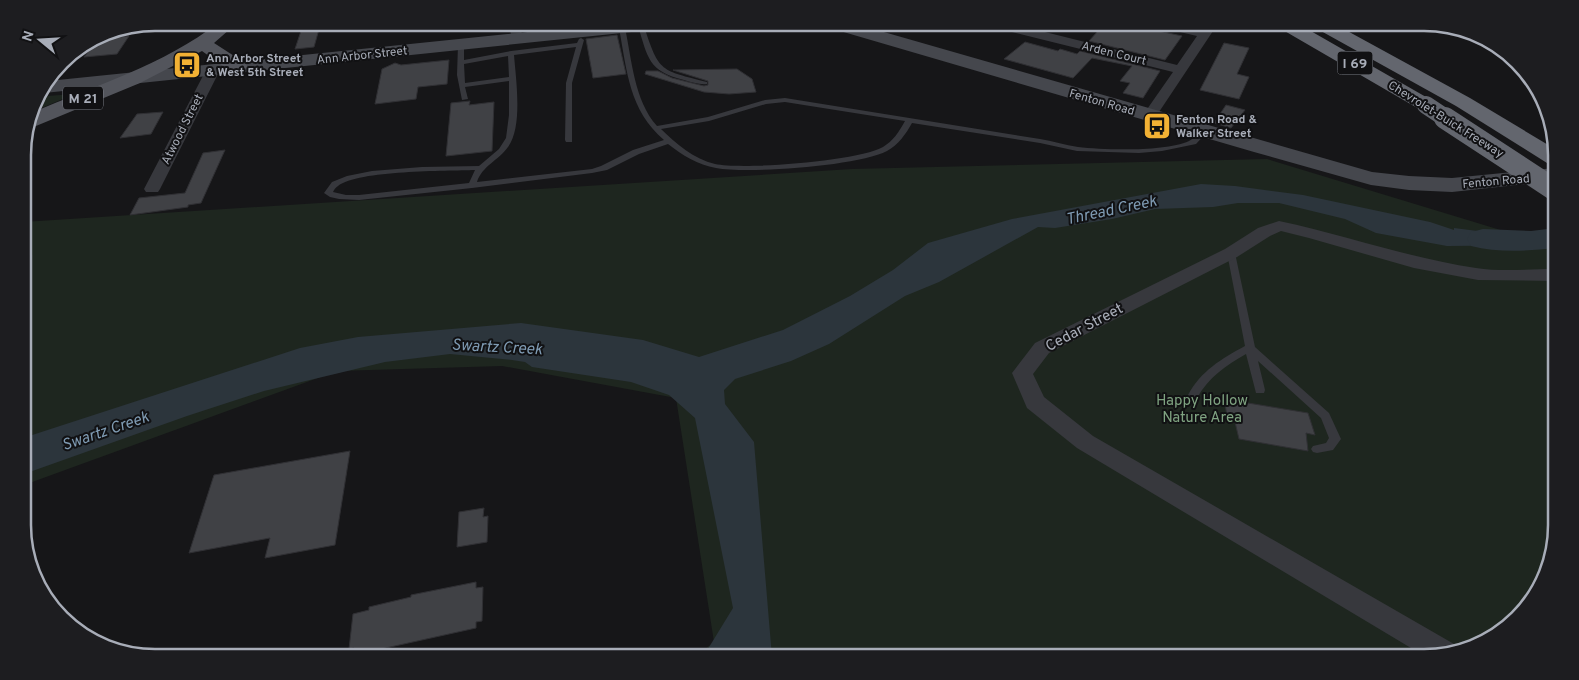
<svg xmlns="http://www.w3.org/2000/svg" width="1579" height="680" viewBox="0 0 1579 680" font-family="Overpass,sans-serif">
  <rect width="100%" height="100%" fill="#161618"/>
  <path fill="#1e261f" d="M72,94L70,96L32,112L36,97Z
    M1267,159L1556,247V526L1547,576L1498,635L1433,657H695L714,642L676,398L502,366L337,371L24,485L23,222L852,169Z"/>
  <path fill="#2c353c" d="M1201,184L1235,186L1303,195L1430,222L1454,230V228L1501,234L1510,233L1550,245L1447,246L1376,233L1345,219L1279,203H1238L1213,207L1155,209L1112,219L1055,228L1038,227L939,282L905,296L829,344L791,361L735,379L724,390L725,404L754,442L772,657H703L733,608L695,418L669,395L631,382L532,367L525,362L512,360L450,354L385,362L264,391L187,416L24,474L23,438L300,348L358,337L521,323L643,340L699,357L783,330L850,296L893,270L928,243L1012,219Z"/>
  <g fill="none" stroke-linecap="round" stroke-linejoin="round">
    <path fill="#2c353c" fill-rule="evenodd" d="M1556,228V248C1528,251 1498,253 1471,246L1467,239L1471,232L1483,229L1531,231Z"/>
  </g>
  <path fill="#404145" stroke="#303034" d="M304,22H321L314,47L295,49Z
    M1106,22H1117L1182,36L1165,60L1089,41Z
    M617,35L626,74L593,78L586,39Z
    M129,36L117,54L84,57L98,39Z
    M1025,42L1058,51L1060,49L1077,54L1080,51L1160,71L1143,98L1123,93L1130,83L1120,81L1132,66L1092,58L1073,78L1004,59Z
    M1224,43L1249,48L1237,74L1249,77L1239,99L1200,90Z
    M449,60L447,84L418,87L416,99L375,104L382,69L395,63L401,65Z
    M737,69L752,79L756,92L729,94L704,92L645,74L646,71H658L672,78L704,86L708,85V81L673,70Z
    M470,101L469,105L494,102L492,151L446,156L451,103Z
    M1226,105L1245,110L1231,128L1214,123Z
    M163,112L151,134L120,138L137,114Z
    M225,150L201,203L188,205V207L130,215L139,198L185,193L203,153Z
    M1224,399L1308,413L1315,435L1306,433L1308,451L1239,439L1235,422L1228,421Z
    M350,451L335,545L265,558L270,538L189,553L214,475Z
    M484,508L483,517L488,516L487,542L457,547L459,512Z
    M476,582V588L483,587L482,621L476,622V628L354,655V648L349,649L353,614L369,610V607L411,597V595Z"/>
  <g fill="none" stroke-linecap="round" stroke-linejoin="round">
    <path fill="#37383d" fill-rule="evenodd" d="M641,24L644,26C659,73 661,70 707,82V84C700,85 691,82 684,80C648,71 648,58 638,26Z
      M622,26L625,28C632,60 634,100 657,126L708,117L765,100L785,98L1040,139C1052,141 1065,145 1078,147C1105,150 1164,152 1189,141C1195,138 1198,131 1204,129L1208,131L1196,144L1162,151L1139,153L1077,151L1040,143L912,123C906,134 898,145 887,151C858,166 749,174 716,168C698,165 682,155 668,144L639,154L607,170L592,173L472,188L359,200L339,199L330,197L324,193L332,182L347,176L372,171L422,167L479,166L499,149L506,138L509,115V81L465,87L468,99L462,100L457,75L458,45L461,43L464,45V60L511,51L577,43L579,39L581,38L584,40L572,83V142H566L565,140L566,83L576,47L514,55C516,80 523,127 508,147C499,160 482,166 477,182L592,169L601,166L633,150L664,140C629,110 627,71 619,28ZM508,56L509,77L465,83L464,64ZM785,102L905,121C899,132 893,141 883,147C858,161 744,170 715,164C694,159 676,144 661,129L709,121L766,104ZM475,170L469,183L359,195H346L333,192C334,190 335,188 338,186C358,170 447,171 475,170Z
      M1231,250L1235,253L1255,347L1329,413L1341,439L1333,450L1317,453L1313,452L1311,449L1313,446L1326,443L1329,438L1321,418L1258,361L1265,390L1264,393H1256L1246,354C1225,366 1209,377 1197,398H1189L1188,395C1201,371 1221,359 1245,346L1227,253Z"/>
    <path fill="#37383d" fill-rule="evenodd" d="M509,22H521L522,39L520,42H512Z
      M982,22H1005L1177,65L1197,36L1150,25L1148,22H1172L1201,29L1197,22H1211L1213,31L1155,118H1145L1143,115L1173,72L984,25Z
      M213,66L220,70L160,189L158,192H146L144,189L206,70Z
      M1279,221C1345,235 1409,258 1476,268C1501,272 1530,269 1556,269V281L1478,280L1414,268L1309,238L1281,231L1270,236L1237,257L1049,353L1033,374L1044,397L1093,436L1454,644L1456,649L1433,657H1426L1077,448L1027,408L1012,373L1035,343L1225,249L1258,228Z"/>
    <path fill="#45474d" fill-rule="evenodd" d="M625,22H688L686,26L680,27L44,93L40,92L48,81Z
      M821,22H849L1372,172L1409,176L1452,178L1555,168V181L1452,192L1409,190L1371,185L1254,152L823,26Z"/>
    <path fill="#53555c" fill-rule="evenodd" d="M219,22H238L214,43L245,63L248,67L245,71C230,75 214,59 202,51L140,83L36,126L28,128L32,113C95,85 163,66 219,22Z"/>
    <path fill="#63666e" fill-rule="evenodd" d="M1274,22H1295L1433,101L1436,105L1433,109L1426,111L1419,109L1276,26Z
      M1310,22H1331L1470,98L1555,149V164L1547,163L1456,106L1312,26Z"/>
    <path stroke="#63666e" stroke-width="18" d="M1426,105L1447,119"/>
    <path stroke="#63666e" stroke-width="22" d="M1445,118L1555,190"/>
  </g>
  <defs>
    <g id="bus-square" transform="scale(1.4375)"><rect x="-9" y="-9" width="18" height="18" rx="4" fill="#f2b134" stroke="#111113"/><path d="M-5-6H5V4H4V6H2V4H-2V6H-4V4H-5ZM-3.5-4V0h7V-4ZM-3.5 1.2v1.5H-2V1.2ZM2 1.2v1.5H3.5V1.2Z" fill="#111"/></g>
  </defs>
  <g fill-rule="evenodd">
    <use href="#bus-square" x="187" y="65"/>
    <use href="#bus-square" x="1157" y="126"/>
  </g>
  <g text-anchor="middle" stroke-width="4" stroke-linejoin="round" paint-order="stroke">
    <g font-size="12" fill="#a8adb8" stroke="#111113">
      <text transform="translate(1114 53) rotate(14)" y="4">Arden Court</text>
      <text transform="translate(362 55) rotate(-6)" y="4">Ann Arbor Street</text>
      <text transform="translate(1102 102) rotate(16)" y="4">Fenton Road</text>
      <text transform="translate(1446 119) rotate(32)" y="4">Chevrolet-Buick Freeway</text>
      <text transform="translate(182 129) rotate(-63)" y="4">Atwood Street</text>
      <text transform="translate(1496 181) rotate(-5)" y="4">Fenton Road</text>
    </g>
    <g font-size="12" font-weight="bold" fill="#a8adb8" stroke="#111113" text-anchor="start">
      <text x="206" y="62">Ann Arbor Street<tspan x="206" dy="14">&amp; West 5th Street</tspan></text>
      <text x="1176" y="123">Fenton Road &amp;<tspan x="1176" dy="14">Walker Street</tspan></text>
    </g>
    <g fill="#111113" stroke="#7b7e86" stroke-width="1">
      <rect x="1337.5" y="51.5" width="35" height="23" rx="4"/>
      <rect x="63" y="86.5" width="40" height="23" rx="4"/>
    </g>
    <g font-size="14" font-weight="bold" fill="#a8adb8">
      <text x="1355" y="68">I 69</text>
      <text x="83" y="103">M 21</text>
    </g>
    <g font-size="15" fill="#a8adb8" stroke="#111113">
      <text transform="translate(1084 327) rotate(-28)" y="5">Cedar Street</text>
    </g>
    <g font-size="15" fill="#7fa381" stroke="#111113">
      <text x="1202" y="405">Happy Hollow<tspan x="1202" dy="17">Nature Area</tspan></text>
    </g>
    <g font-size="16" font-style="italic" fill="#7f9bb3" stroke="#111113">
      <text transform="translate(1111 209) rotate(-12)" y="6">Thread Creek</text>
      <text transform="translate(497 346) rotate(3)" y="6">Swartz Creek</text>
      <text transform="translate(105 430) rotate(-19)" y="6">Swartz Creek</text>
    </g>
  </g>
  <path d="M0 0H1579V680H0ZM155 31H1424A124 124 0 0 1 1548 155V525A124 124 0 0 1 1424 649H155A124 124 0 0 1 31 525V155A124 124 0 0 1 155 31Z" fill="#1d1d20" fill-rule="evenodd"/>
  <path fill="none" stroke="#a8adb8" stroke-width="2.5" d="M155 31H1424A124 124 0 0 1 1548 155V525A124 124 0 0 1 1424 649H155A124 124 0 0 1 31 525V155A124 124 0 0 1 155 31Z"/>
  <g transform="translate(40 40) rotate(288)" stroke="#111113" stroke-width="4" paint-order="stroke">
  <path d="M0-4L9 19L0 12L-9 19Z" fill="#a8adb8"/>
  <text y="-8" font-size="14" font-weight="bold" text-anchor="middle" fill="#a8adb8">N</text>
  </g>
</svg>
